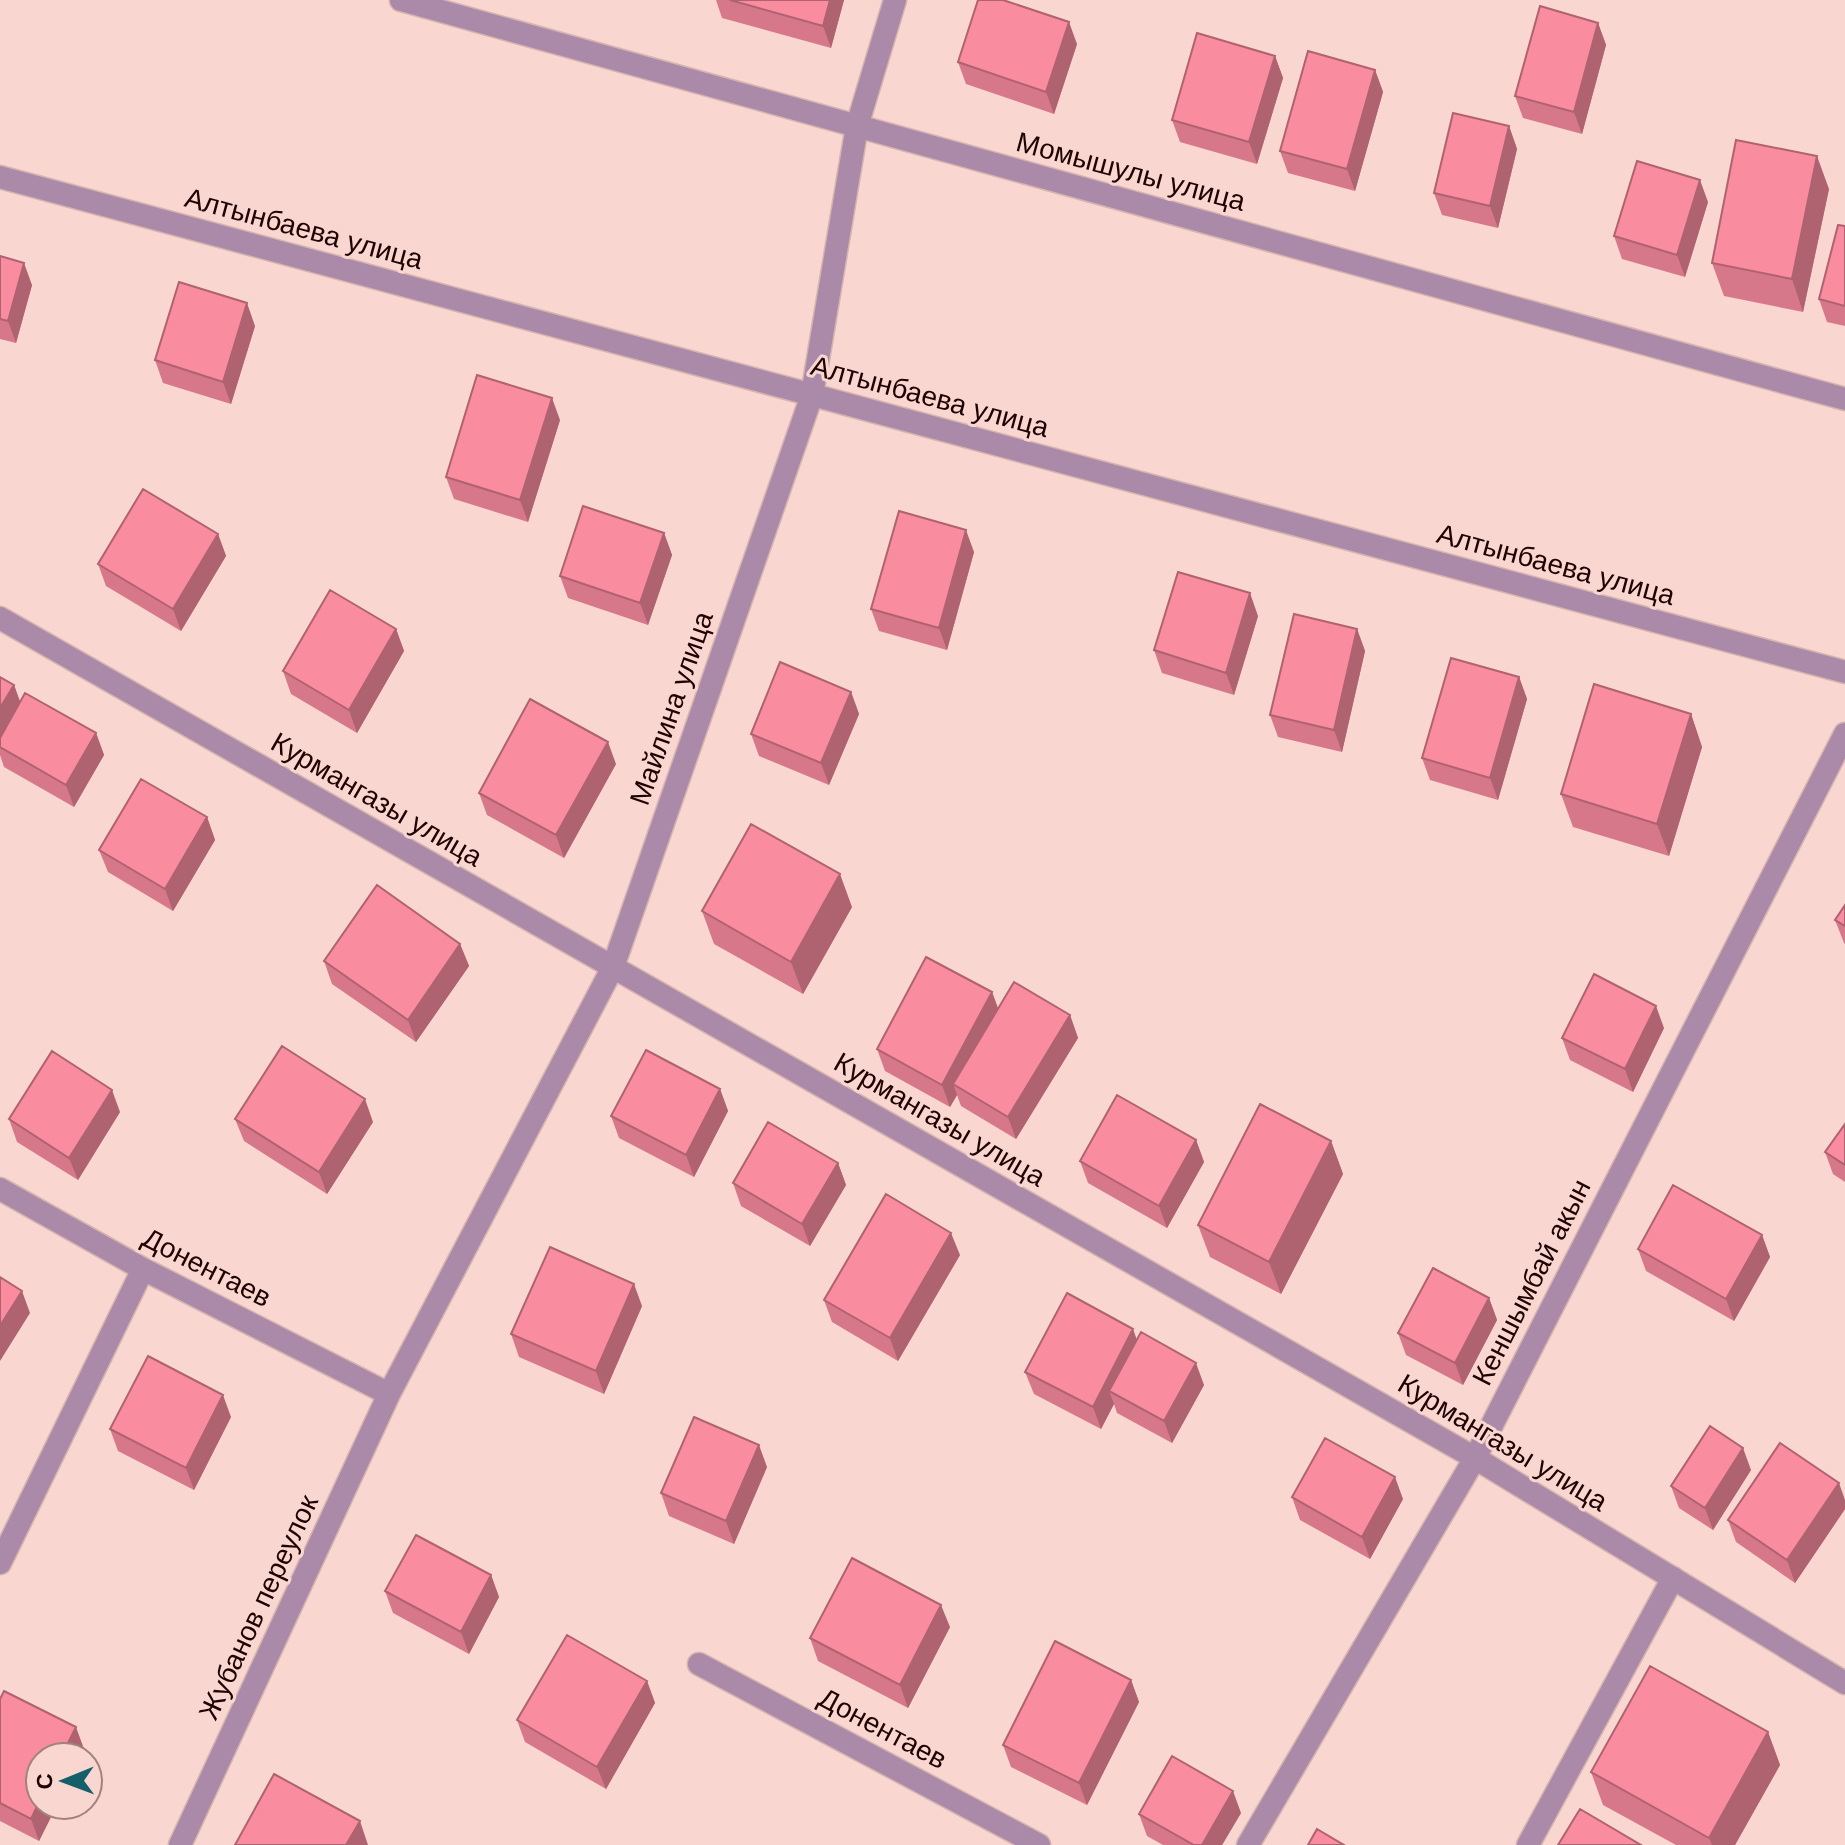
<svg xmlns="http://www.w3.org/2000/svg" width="1845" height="1845" viewBox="0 0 1845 1845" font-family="Arial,sans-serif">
  <rect width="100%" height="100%" fill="#f9d6d0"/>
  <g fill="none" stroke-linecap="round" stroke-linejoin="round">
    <g stroke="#d6b4af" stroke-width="25">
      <path id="service" d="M1528,1845L1673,1578"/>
    </g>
    <g stroke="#d6b4af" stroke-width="25">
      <path id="minor" d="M401,0L1845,399
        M0,177L1845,672
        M0,618L1475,1458L1845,1683
        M0,1189L143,1269L389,1394
        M0,1563L143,1269
        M699,1664L1039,1845
        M180,1845L389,1394L613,967L812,395L857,126L895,0
        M1248,1845L1475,1458L1845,734"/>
    </g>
    <use href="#service" stroke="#ab89a8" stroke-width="22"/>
    <use href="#minor" stroke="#ab89a8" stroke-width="22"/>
  </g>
  <path fill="#d7788a" d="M716,0H844L831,48L722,18Z
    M1598,23L1606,45L1582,134L1523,118L1515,96Z
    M1077,44L1054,114L966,84L958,62Z
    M1275,56L1283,78L1257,164L1180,142L1172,120Z
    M1375,70L1383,92L1355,191L1288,173L1280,151Z
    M1509,126L1517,149L1498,228L1442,215L1434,193Z
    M1829,189L1803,312L1724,296L1712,263Z
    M1708,202L1685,277L1622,259L1614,236Z
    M1845,226V326L1827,322L1819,299Z
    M0,256L32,285L16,343L0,339Z
    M255,326L231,404L163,383L155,360Z
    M560,420L528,522L454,499L446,477Z
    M664,533L672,555L648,625L568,598L560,576Z
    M218,534L226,556L181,631L106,586L98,564Z
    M974,552L947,650L879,631L871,609Z
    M1258,616L1234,695L1162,673L1154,650Z
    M396,629L404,651L357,733L291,694L283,671Z
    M1357,629L1365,651L1342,752L1278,737L1270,715Z
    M0,677L14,685L20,702L96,733L104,755L74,807L4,767L0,755Z
    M1519,677L1527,699L1498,800L1430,780L1422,758Z
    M851,692L859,714L829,785L759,756L751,734Z
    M1691,714L1702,747L1669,856L1573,827L1561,794Z
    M616,764L564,858L487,815L479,793Z
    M207,817L215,840L173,911L108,872L99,850Z
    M1845,905V944L1844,943L1835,920Z
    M852,907L803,994L714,944L702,911Z
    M460,944L469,966L416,1042L332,984L324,961Z
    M992,992L998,1008L1070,1015L1078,1038L1016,1139L961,1106L957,1095L950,1107L885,1071L877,1049Z
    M1664,1028L1633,1092L1570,1060L1562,1038Z
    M720,1089L728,1111L694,1177L619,1138L611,1116Z
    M120,1112L78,1180L17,1142L9,1119Z
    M235,1119L373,1122L327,1194L244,1141Z
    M1845,1124V1182L1833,1174L1825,1152Z
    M1196,1140L1204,1162L1167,1228L1088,1183L1080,1161Z
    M1331,1141L1343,1174L1281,1294L1210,1257L1198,1225Z
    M838,1163L846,1185L810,1246L741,1206L733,1183Z
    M1762,1235L1770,1257L1734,1321L1646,1271L1638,1249Z
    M960,1255L898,1361L832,1322L824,1300Z
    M1489,1298L1497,1320L1463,1385L1406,1355L1398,1333Z
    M642,1306L604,1394L519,1357L511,1334Z
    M1137,1340L1204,1385L1172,1443L1117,1413L1114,1404L1101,1429L1034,1394L1025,1372Z
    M231,1417L194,1490L118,1451L110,1429Z
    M767,1467L734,1544L669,1516L661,1493Z
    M1751,1470L1713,1530L1679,1508L1671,1486Z
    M1292,1497L1403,1499L1370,1559L1300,1520Z
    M1845,1500V1509L1795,1583L1736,1542L1728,1520Z
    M491,1575L499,1597L469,1654L393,1613L385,1591Z
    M950,1627L908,1708L818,1661L810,1638Z
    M1131,1680L1139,1702L1087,1805L1011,1767L1003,1745Z
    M647,1681L655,1703L606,1789L525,1742L517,1720Z
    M0,1699L84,1749L81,1757H40V1805H57L39,1841L0,1821Z
    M1768,1732L1780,1765L1735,1845H1676L1603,1805L1591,1772Z
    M1241,1813L1222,1845H1163L1147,1836L1139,1814Z"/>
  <path fill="#af6270" d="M830,0H844L831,48L823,26Z
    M1069,22L1077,44L1054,114L1046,92Z
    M1598,23L1606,45L1582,134L1574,112Z
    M1275,56L1283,78L1257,164L1249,142Z
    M1375,70L1383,92L1355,191L1347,169Z
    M1509,126L1517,149L1498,228L1490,206Z
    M1817,156L1829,189L1803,312L1792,279Z
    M1700,180L1708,202L1685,277L1677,255Z
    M24,263L32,285L16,343L8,321Z
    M247,303L255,326L231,404L223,382Z
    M552,398L560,420L528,522L520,500Z
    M966,530L974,552L947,650L939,628Z
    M664,533L672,555L648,625L640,603Z
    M218,534L226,556L181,631L173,609Z
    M1250,593L1258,616L1234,695L1226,673Z
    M396,629L404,651L357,733L349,710Z
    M1357,629L1365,651L1342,752L1334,730Z
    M1519,677L1527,699L1498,800L1490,778Z
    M14,685L22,707L0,744V708Z
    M851,692L859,714L829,785L821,763Z
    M1691,714L1702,747L1669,856L1657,824Z
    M96,733L104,755L74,807L66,785Z
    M608,742L616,764L564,858L556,835Z
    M207,817L215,840L173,911L165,889Z
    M840,874L852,907L803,994L791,962Z
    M460,944L469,966L416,1042L408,1020Z
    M992,992L1000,1014L953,1084L957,1095L950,1107L942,1085Z
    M1656,1006L1664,1028L1633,1092L1625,1069Z
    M1070,1015L1078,1038L1016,1139L1008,1117Z
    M720,1089L728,1111L694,1177L686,1155Z
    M112,1090L120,1112L78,1180L69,1158Z
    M365,1099L373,1122L327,1194L319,1172Z
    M1196,1140L1204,1162L1167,1228L1159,1206Z
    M1331,1141L1343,1174L1281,1294L1269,1262Z
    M838,1163L846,1185L810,1246L802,1224Z
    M951,1233L960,1255L898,1361L890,1338Z
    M1762,1235L1770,1257L1734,1321L1726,1299Z
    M634,1284L642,1306L604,1394L596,1371Z
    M22,1291L30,1313L0,1361V1326Z
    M1489,1298L1497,1320L1463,1385L1455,1363Z
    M1133,1329L1141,1351L1109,1391L1114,1404L1101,1429L1093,1407Z
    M1196,1363L1204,1385L1172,1443L1164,1421Z
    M223,1395L231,1417L194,1490L186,1468Z
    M759,1445L767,1467L734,1544L726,1521Z
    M1743,1448L1751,1470L1713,1530L1705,1508Z
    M1395,1477L1403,1499L1370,1559L1362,1537Z
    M1839,1483L1845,1500V1509L1795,1583L1787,1560Z
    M491,1575L499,1597L469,1654L461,1632Z
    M941,1605L950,1627L908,1708L900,1685Z
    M1131,1680L1139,1702L1087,1805L1079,1783Z
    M647,1681L655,1703L606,1789L597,1767Z
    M76,1727L84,1749L81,1757H61Z
    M1768,1732L1780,1765L1735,1845H1712L1709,1838Z
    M1233,1791L1241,1813L1222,1845H1202Z
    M40,1800V1805H57L39,1841L31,1819Z
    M360,1821L368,1845H346Z"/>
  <path fill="#fa8ca0" stroke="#af6270" stroke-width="2" d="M730,0H830L823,26Z
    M978,0H1003L1069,22L1046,92L958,62Z
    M1540,6L1598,23L1574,112L1515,96Z
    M1197,33L1275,56L1249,142L1172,120Z
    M1308,51L1375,70L1347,169L1280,151Z
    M1453,113L1509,126L1490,206L1434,193Z
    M1736,140L1817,156L1792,279L1712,263Z
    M1637,161L1700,180L1677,255L1614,236Z
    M1838,225L1845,226V306L1819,299Z
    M0,256L24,263L8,321L0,319Z
    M179,282L247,303L223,382L155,360Z
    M477,375L552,398L520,500L446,477Z
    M143,489L218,534L173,609L98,564Z
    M583,506L664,533L640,603L560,576Z
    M899,511L966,530L939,628L871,609Z
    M1178,572L1250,593L1226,673L1154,650Z
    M330,590L396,629L349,710L283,671Z
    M1294,614L1357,629L1334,730L1270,715Z
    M1451,658L1519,677L1490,778L1422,758Z
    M780,662L851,692L821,763L751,734Z
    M0,677L14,685L0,708Z
    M1594,684L1691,714L1657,824L1561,794Z
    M25,693L96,733L66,785L0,747V738Z
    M530,699L608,742L556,835L479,793Z
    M141,779L207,817L165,889L99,850Z
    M751,824L840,874L791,962L702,911Z
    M377,885L460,944L408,1020L324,961Z
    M1845,905V926L1835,920Z
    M926,957L992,992L942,1085L877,1049Z
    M1594,974L1656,1006L1625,1069L1562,1038Z
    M1014,982L1070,1015L1008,1117L953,1084Z
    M282,1046L365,1099L319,1172L235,1119Z
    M646,1050L720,1089L686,1155L611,1116Z
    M52,1051L112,1090L69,1158L9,1119Z
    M1117,1095L1196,1140L1159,1206L1080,1161Z
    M1260,1104L1331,1141L1269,1262L1198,1225Z
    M768,1122L838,1163L802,1224L733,1183Z
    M1845,1124V1165L1825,1152Z
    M1673,1185L1762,1235L1726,1299L1638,1249Z
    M886,1194L951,1233L890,1338L824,1300Z
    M550,1247L634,1284L596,1371L511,1334Z
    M1433,1268L1489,1298L1455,1363L1398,1333Z
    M0,1277L22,1291L0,1326Z
    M1067,1293L1133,1329L1093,1407L1025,1372Z
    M1141,1332L1196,1363L1164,1421L1109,1391Z
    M148,1356L223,1395L186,1468L110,1429Z
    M694,1417L759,1445L726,1521L661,1493Z
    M1710,1426L1743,1448L1705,1508L1671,1486Z
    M1325,1438L1395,1477L1362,1537L1292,1497Z
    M1780,1443L1839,1483L1787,1560L1728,1520Z
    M416,1535L491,1575L461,1632L385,1591Z
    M852,1558L941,1605L900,1685L810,1638Z
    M567,1635L647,1681L597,1767L517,1720Z
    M1055,1641L1131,1680L1079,1783L1003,1745Z
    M1650,1666L1768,1732L1709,1838L1591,1772Z
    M4,1691L76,1727L61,1757H40V1800L31,1819L0,1803V1699Z
    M1172,1756L1233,1791L1202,1845H1194L1139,1814Z
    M274,1774L360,1821L346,1845H235Z
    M1580,1809L1641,1845H1558Z
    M1317,1829L1344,1845H1308Z"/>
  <g text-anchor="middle" stroke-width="6" stroke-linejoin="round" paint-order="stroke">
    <g font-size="28" fill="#1f0403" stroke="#f9d6d0">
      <text transform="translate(1131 171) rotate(15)" y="10">Момышулы улица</text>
      <text transform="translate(304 228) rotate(15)" y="10">Алтынбаева улица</text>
      <text transform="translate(930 396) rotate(15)" y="10">Алтынбаева улица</text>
      <text transform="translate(1556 564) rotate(15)" y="10">Алтынбаева улица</text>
      <text transform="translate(671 708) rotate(-71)" y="10">Майлина улица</text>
      <text transform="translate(377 799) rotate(30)" y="10">Курмангазы улица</text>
      <text transform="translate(940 1119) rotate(30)" y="10">Курмангазы улица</text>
      <text transform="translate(207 1267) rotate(27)" y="10">Донентаев</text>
      <text transform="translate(1531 1282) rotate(-63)" y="10">Кеншымбай акын</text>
      <text transform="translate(1503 1442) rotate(31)" y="10">Курмангазы улица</text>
      <text transform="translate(258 1607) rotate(-65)" y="10">Жубанов переулок</text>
      <text transform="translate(883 1728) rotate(28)" y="10">Донентаев</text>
    </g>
  </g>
  <g transform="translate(64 1781) rotate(269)"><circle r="38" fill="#f9d6d0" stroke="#a2827e" stroke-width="2"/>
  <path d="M0-6L14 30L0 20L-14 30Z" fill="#13606b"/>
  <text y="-12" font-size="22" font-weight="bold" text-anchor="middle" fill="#1f0403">С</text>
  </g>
</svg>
